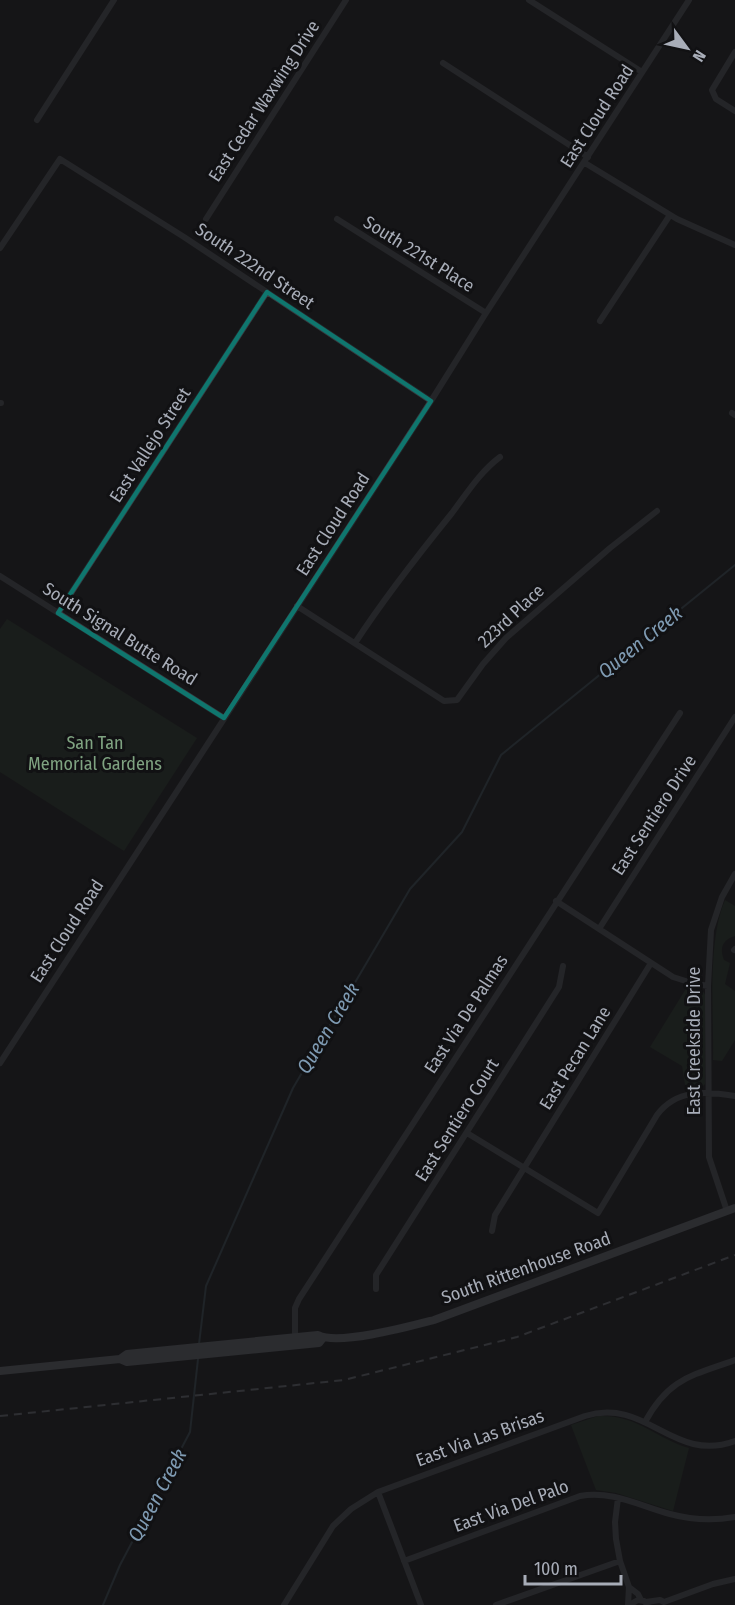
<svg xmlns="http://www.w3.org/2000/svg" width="735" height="1605" viewBox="0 0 735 1605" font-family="'Fira Sans Condensed',sans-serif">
  <rect width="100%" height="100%" fill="#161618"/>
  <path fill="#1e261f" d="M7,619L197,738L124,851L0,772V629Z
    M725,900L735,906V936C723,939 719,948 724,960L730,963L725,984L735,991V1040L722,1061L713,1060C714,1014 707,942 725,900Z
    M687,987L702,990L706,996L705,1081V1084L698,1091H686L682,1066L650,1047Z
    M598,1416C637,1414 655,1438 689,1448L673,1511L616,1493L596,1490L571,1425Z"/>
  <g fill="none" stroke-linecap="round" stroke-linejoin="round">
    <path stroke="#2c353c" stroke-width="2" d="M199,1344L206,1286L293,1088L410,889L462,832L501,755L735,565
      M103,1605L120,1565L190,1432L198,1359"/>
    <path stroke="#37383d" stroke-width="6" d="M529,0L642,72
      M735,52L712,90L716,99L735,111
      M443,63L588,157
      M37,120L114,0
      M585,163L677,219L735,245
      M206,219L346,0
      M337,219L486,313
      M0,248L60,159L184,237L431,401
      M600,321L670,215
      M0,403H1
      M732,413L735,415
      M0,576L224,718
      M297,606L444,701L457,700L483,664L506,638L610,548L657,511
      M58,613L267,292
      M355,643C385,597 418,555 452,513C467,493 480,472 500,457
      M556,901L673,977L692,983L708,986
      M599,929L735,717
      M734,950L735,949
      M0,1063L431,401L486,313L689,0
      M467,1133L598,1213L657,1115C676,1089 706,1091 735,1096
      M727,1211L709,1157L708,986L711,930L722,897L735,874
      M492,1231L495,1215L651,963
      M376,1289V1275L559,987L563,966
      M295,1337V1308L299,1299L680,713
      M645,1422C669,1378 691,1376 735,1360
      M378,1492L421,1605
      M618,1498L615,1522L616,1539L620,1561L629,1587L628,1605
      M404,1561L580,1496C612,1490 640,1506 670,1514C692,1520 713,1521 735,1517
      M629,1587L638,1594L641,1600
      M646,1602L660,1600L664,1602L713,1584L735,1579
      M284,1605L333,1526L351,1509L378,1492L585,1416C647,1397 673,1464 735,1441
      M496,1605L620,1561
      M629,1605L638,1600L644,1601L648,1605"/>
    <path stroke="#45474d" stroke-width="8" d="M120,1359L127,1354L318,1335C338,1346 411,1326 434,1320L735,1208
      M0,1371L120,1359L127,1362L319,1343L323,1338"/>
    <path stroke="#4a4c52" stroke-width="2" stroke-dasharray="8 6" stroke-linecap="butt" d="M0,1416L344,1380L517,1337L735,1255"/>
  </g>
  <path d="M0 0H735V1605H0ZM267,292L431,401L224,718L58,613Z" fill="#161618" fill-opacity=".55" fill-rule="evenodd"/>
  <path fill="none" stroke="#0f766e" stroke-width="4.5" stroke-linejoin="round" d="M267,292L431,401L224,718L58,613Z"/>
  <g text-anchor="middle" stroke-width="6" stroke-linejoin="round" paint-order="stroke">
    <g font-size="18" fill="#a8adb8" stroke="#111113">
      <text transform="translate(264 101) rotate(-57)" y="6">East Cedar Waxwing Drive</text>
      <text transform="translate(597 116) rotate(-57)" y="6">East Cloud Road</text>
      <text transform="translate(419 254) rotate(32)" y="6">South 221st Place</text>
      <text transform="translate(255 266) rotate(34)" y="6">South 222nd Street</text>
      <text transform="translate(150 445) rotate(-57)" y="6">East Vallejo Street</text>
      <text transform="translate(333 524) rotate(-57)" y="6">East Cloud Road</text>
      <text transform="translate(511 616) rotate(-43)" y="6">223rd Place</text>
      <text transform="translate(120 634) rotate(32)" y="6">South Signal Butte Road</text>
      <text transform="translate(654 815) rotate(-57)" y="6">East Sentiero Drive</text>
      <text transform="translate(67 931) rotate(-57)" y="6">East Cloud Road</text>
      <text transform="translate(466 1014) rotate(-57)" y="6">East Via De Palmas</text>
      <text transform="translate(694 1041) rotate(-90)" y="6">East Creekside Drive</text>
      <text transform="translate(575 1058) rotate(-58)" y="6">East Pecan Lane</text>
      <text transform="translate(457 1120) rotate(-58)" y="6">East Sentiero Court</text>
      <text transform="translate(526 1268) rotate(-20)" y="6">South Rittenhouse Road</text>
      <text transform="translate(480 1438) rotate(-20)" y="6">East Via Las Brisas</text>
      <text transform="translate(511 1506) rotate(-20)" y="6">East Via Del Palo</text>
    </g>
    <g font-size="18" fill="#7fa381" stroke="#111113">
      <text x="95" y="749">San Tan<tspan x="95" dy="21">Memorial Gardens</tspan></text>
    </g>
    <g font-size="20" font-style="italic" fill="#7f9bb3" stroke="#111113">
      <text transform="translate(640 642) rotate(-39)" y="7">Queen Creek</text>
      <text transform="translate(328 1028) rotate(-59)" y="7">Queen Creek</text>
      <text transform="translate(157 1495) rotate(-62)" y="7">Queen Creek</text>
    </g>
  </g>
  <g transform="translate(687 48) rotate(123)" stroke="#111113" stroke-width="4.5" paint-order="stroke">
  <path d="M0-4.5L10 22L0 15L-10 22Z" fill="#a8adb8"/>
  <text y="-9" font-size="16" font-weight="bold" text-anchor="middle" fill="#a8adb8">N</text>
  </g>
  <path d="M525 1575v9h96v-9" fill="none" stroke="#a8adb8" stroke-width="3"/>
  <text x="534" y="1575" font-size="18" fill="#a8adb8" stroke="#111113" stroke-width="4.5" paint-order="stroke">100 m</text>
</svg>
